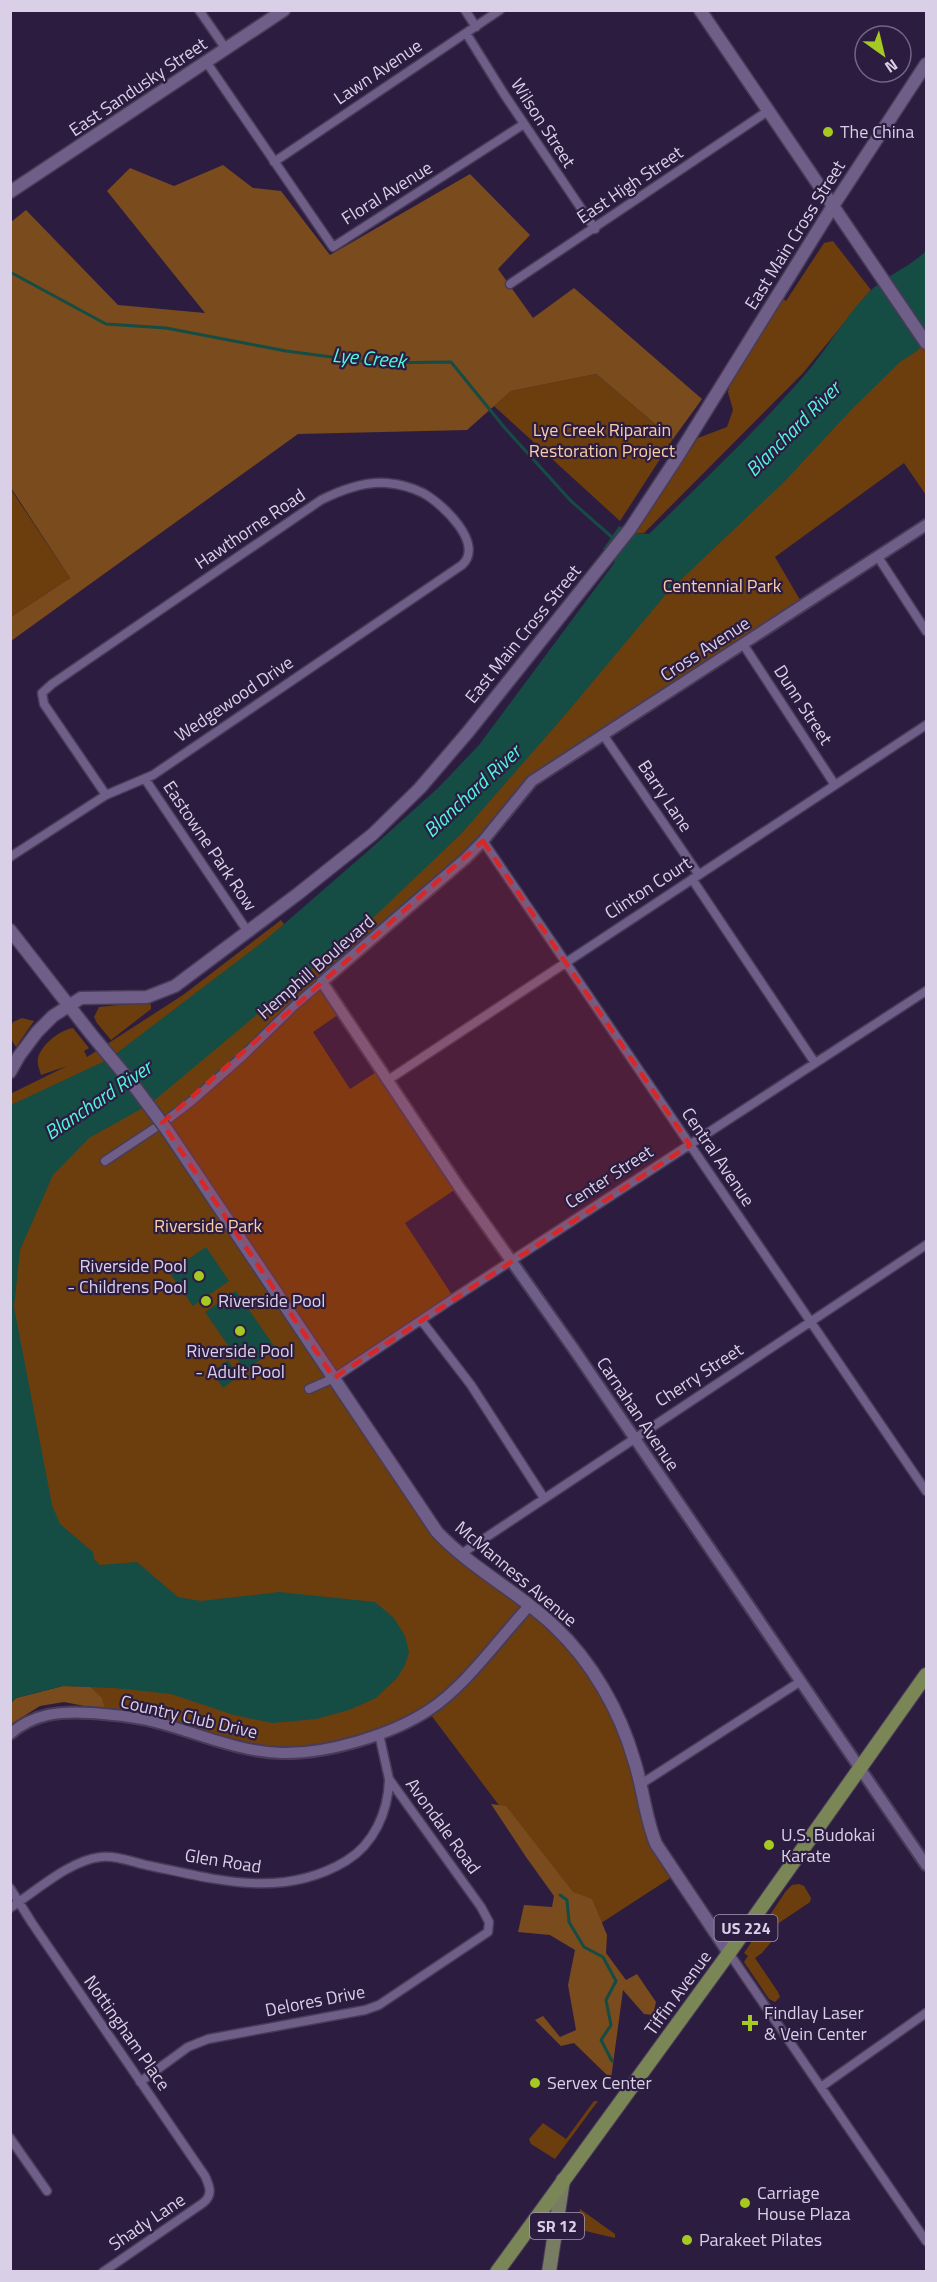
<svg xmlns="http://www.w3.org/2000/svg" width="937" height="2282" viewBox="0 0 937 2282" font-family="'Titillium Web',sans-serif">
  <rect width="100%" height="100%" fill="#2c1d40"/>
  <path fill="#6c3e0d" d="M833,241L871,290L803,373L644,533H635L698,438L727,427L733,410L728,392L730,382L783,299L786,301L824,243Z
    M881,340L926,343V495L904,463L775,557L803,605L532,781L483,841L322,982L342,1012L313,1032L350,1089L381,1069L459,1187L405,1223L454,1298L335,1378L437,1532L555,1627L612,1704L651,1831L675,1875L592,1929L428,1711L379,1734L281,1753L161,1723L97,1713L90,1687L10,1686V1094L67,1066L41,1075C39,1068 36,1062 39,1055C44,1043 60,1030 73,1028L89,1048L84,1051L87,1057L183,995L281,920L298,946Z
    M596,374L673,439L620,521L494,406L511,391Z
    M10,488L70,578L11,617H10Z
    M148,1002L151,1005V1009L111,1040L97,1023L94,1017L99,1007Z
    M22,1018L34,1021L16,1047C10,1039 9,1032 13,1022Z
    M799,1884L804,1886L811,1898L810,1902L773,1927L777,1935L762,1953L755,1958L778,1992L780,1997L775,2002L769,1999L744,1962L748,1956L744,1953L786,1891L792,1885Z
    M594,2101H598L555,2159L531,2144L529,2139L543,2123L566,2139Z
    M580,2209L615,2234V2238L577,2229Z"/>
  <path fill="#794b1d" d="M223,165L253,188L281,191L330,255L470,174L530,235L498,269L533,318L574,288L702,399L673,439L596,374L511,391L467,430L298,434L11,641V617L70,578L11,488V222L26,210L118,305L205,313L107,191L130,168L174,186Z
    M63,1686L90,1687L102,1698L105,1710L64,1702L40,1706L11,1724V1703L16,1698Z
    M491,1804L506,1806L573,1892L592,1899L607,1935L606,1953L626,1980L637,1974L656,2002L653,2015L644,2014L623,1990L611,2079L574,2043L561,2046L535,2020L543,2016L560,2037L576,2030L568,1985L575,1950L550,1935L518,1932L524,1905L552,1907L554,1896L526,1857Z"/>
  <path fill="#154c44" d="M926,251V341L917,351L900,362L852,409L785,481L667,593L565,715L462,833L375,916L150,1104L89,1138L53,1175L20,1250L14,1307L52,1505L60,1524L93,1552L94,1559L100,1565L137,1562L178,1597L201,1601L279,1592L375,1602L394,1618L405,1636L409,1652L405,1665L397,1678L376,1698L349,1710L316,1719L272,1723L234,1715L171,1694L114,1688L63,1686L16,1698L11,1703V1105L109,1059L269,937L368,851L438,788L479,745L615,562L603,549L619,526L635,533L649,534C701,483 755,432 803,377C826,351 844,318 867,294C884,276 909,268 926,251Z
    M206,1247L229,1281L193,1306L169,1272Z
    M236,1291L276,1349L245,1370L205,1312Z
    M228,1360L239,1376L223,1388L212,1372Z"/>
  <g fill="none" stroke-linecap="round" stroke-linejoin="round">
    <path stroke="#154c44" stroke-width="3" d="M10,272L106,324L166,328L286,351L377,363L451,362L504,427L571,501L613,538
      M560,1895L567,1900L569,1922L584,1947L603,1957L616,1981L606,2000L611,2025L601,2040L612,2061"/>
    <g stroke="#483b58" stroke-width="11">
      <path id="minor" d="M199,10L226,49
        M465,10L476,27
        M466,33L504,94L595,229
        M207,63L333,247L524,124
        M274,162L500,10
        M510,284L768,111
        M878,557L926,631
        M743,644L835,785
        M604,736L699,875
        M145,779L248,932
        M483,841L926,1491
        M10,857L106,795L153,775L462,565C485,544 443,504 423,493C413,488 399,484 387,483C364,481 341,490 321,500L52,684L42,693L44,704L106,795
        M692,879L815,1063
        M388,1080L926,725
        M105,1161L167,1120L193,1100L244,1055L294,1006L322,982
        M421,1320L471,1385L544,1498
        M309,1389L334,1378L454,1298L926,991
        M461,1554L926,1245
        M641,1784L801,1681
        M10,1888L32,1923L205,2176C210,2187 213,2195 203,2203L103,2272
        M10,1908C36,1891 70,1860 101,1857C117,1855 135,1863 151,1866C217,1880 283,1899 346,1861C374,1844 388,1812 389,1780
        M729,1953L926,2241
        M140,2082L188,2047L208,2039L365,2010L379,2005L488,1932L489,1922L481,1907L389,1779L379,1734
        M821,2087L926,2013
        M10,2138L47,2191"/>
    </g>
    <g stroke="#483b58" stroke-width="14">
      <path id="tertiary" d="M926,525L532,781L483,841L465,859L322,982L459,1187L573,1348L926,1865
        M10,1734C34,1713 61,1711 91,1713C115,1715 140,1717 163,1724C202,1735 241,1752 282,1753C327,1754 391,1735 429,1710C466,1686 499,1638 530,1605"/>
    </g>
    <g stroke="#483b58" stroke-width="15">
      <path id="secondary" d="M700,10L926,343
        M10,192L284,10
        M10,930L91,1034
        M10,1072L19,1056L37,1032L53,1016L81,998L147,997L175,986L299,893L373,834L420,788L468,732L630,529L676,459L833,206L926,64
        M167,1130L437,1532C472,1569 519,1592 555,1627C592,1662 620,1711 634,1760C643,1787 645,1817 656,1844L729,1953"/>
    </g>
    <g stroke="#483b58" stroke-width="16">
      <path id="primary" d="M549,2272L563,2180"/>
    </g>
    <g stroke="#483b58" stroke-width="16">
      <path id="trunk" d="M497,2272L729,1953L926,1675"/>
    </g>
    <use href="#minor" stroke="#6f5f88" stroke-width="8"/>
    <use href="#tertiary" stroke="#6f5f88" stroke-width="10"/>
    <use href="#secondary" stroke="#6f5f88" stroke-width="12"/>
    <use href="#primary" stroke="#777c63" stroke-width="14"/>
    <use href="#trunk" stroke="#7a8656" stroke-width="14"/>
    <g stroke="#483b58" stroke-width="15" stroke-linecap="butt">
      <path id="secondary-bridge" d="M91,1034L135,1087L167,1130"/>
    </g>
    <use href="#secondary-bridge" stroke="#6f5f88" stroke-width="12"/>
  </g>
  <path fill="#d62828" fill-opacity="0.2" stroke="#d62828" stroke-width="4.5" stroke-dasharray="12 8" stroke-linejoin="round" d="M483,841L690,1145L334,1378L162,1123Z"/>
  <g fill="#a5c822" stroke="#2c1d40" stroke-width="2">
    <circle cx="828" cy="132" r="6"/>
    <circle cx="199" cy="1276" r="6"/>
    <circle cx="206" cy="1301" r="6"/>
    <circle cx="240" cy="1331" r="6"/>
    <circle cx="769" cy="1845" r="6"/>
    <path d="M747 2014h6v6h6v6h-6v6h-6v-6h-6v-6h6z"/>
    <circle cx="535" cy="2083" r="6"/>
    <circle cx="745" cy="2203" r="6"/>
    <circle cx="687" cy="2240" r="6"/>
  </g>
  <g text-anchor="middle" stroke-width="4.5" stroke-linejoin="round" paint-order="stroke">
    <g fill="#2c1d40" stroke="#a59ab5" stroke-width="1.5">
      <rect x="714.5" y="1915" width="63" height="26" rx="4.5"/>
      <rect x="530" y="2213" width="54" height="26" rx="4.5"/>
    </g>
    <g font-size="16" font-weight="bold" fill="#d9d0e7">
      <text x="746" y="1934">US 224</text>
      <text x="557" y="2232">SR 12</text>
    </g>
    <g font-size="18" fill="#d9d0e7" stroke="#2c1d40">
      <text transform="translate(378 72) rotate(-34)" y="6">Lawn Avenue</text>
      <text transform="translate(138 87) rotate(-34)" y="6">East Sandusky Street</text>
      <text transform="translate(543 123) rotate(57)" y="6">Wilson Street</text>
      <text transform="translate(630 185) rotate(-34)" y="6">East High Street</text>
      <text transform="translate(387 193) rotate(-32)" y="6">Floral Avenue</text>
      <text transform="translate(795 235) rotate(-58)" y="6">East Main Cross Street</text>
      <text transform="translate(250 529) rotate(-34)" y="6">Hawthorne Road</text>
      <text transform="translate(523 634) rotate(-51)" y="6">East Main Cross Street</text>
      <text transform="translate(705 649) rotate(-33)" y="6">Cross Avenue</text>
      <text transform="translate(234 699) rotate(-34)" y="6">Wedgewood Drive</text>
      <text transform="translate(803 705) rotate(57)" y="6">Dunn Street</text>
      <text transform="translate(665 796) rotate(56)" y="6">Barry Lane</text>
      <text transform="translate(210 846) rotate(56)" y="6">Eastowne Park Row</text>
      <text transform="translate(648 888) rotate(-33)" y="6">Clinton Court</text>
      <text transform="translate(316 967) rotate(-41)" y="6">Hemphill Boulevard</text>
      <text transform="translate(718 1157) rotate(56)" y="6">Central Avenue</text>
      <text transform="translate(609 1177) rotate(-33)" y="6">Center Street</text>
      <text transform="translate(699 1375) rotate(-33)" y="6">Cherry Street</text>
      <text transform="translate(638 1414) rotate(56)" y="6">Carnahan Avenue</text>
      <text transform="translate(516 1574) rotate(40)" y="6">McManness Avenue</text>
      <text transform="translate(189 1717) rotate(13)" y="6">Country Club Drive</text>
      <text transform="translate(443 1826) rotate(54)" y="6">Avondale Road</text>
      <text transform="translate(223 1861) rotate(9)" y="6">Glen Road</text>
      <text transform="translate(678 1993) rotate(-54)" y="6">Tiffin Avenue</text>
      <text transform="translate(315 2001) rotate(-11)" y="6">Delores Drive</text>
      <text transform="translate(127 2033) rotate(55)" y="6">Nottingham Place</text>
      <text transform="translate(147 2222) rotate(-34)" y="6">Shady Lane</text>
    </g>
    <g font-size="18" fill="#d9d0e7" stroke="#2c1d40" text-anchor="start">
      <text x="840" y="138">The China</text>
      <text x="187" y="1272" text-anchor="end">Riverside Pool<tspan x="187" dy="21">- Childrens Pool</tspan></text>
      <text x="218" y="1307">Riverside Pool</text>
      <text x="240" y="1357" text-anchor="middle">Riverside Pool<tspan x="240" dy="21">- Adult Pool</tspan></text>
      <text x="781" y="1841">U.S. Budokai<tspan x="781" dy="21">Karate</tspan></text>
      <text x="764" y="2019">Findlay Laser<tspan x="764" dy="21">&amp; Vein Center</tspan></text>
      <text x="547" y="2089">Servex Center</text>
      <text x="757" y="2199">Carriage<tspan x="757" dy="21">House Plaza</tspan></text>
      <text x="699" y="2246">Parakeet Pilates</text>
    </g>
    <g font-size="18" fill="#f9cda8" stroke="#2c1d40">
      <text x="602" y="436">Lye Creek Riparain<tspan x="602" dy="21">Restoration Project</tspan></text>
      <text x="722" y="592">Centennial Park</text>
      <text x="208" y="1232">Riverside Park</text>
    </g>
    <g font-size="20" font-style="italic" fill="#4ef6de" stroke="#2c1d40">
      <text transform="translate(369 358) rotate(5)" y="7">Lye Creek</text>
      <text transform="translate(793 429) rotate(-45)" y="7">Blanchard River</text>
      <text transform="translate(472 791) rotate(-43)" y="7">Blanchard River</text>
      <text transform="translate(98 1100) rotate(-34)" y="7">Blanchard River</text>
    </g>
  </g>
  <rect width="937" height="2282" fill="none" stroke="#d9d0e7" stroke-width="24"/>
  <g transform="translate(883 54) rotate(146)"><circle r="28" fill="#2c1d40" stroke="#716583" stroke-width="1.5"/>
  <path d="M0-4.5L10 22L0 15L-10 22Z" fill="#a5c822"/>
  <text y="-9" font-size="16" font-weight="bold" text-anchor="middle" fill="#d9d0e7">N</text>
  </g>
</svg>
